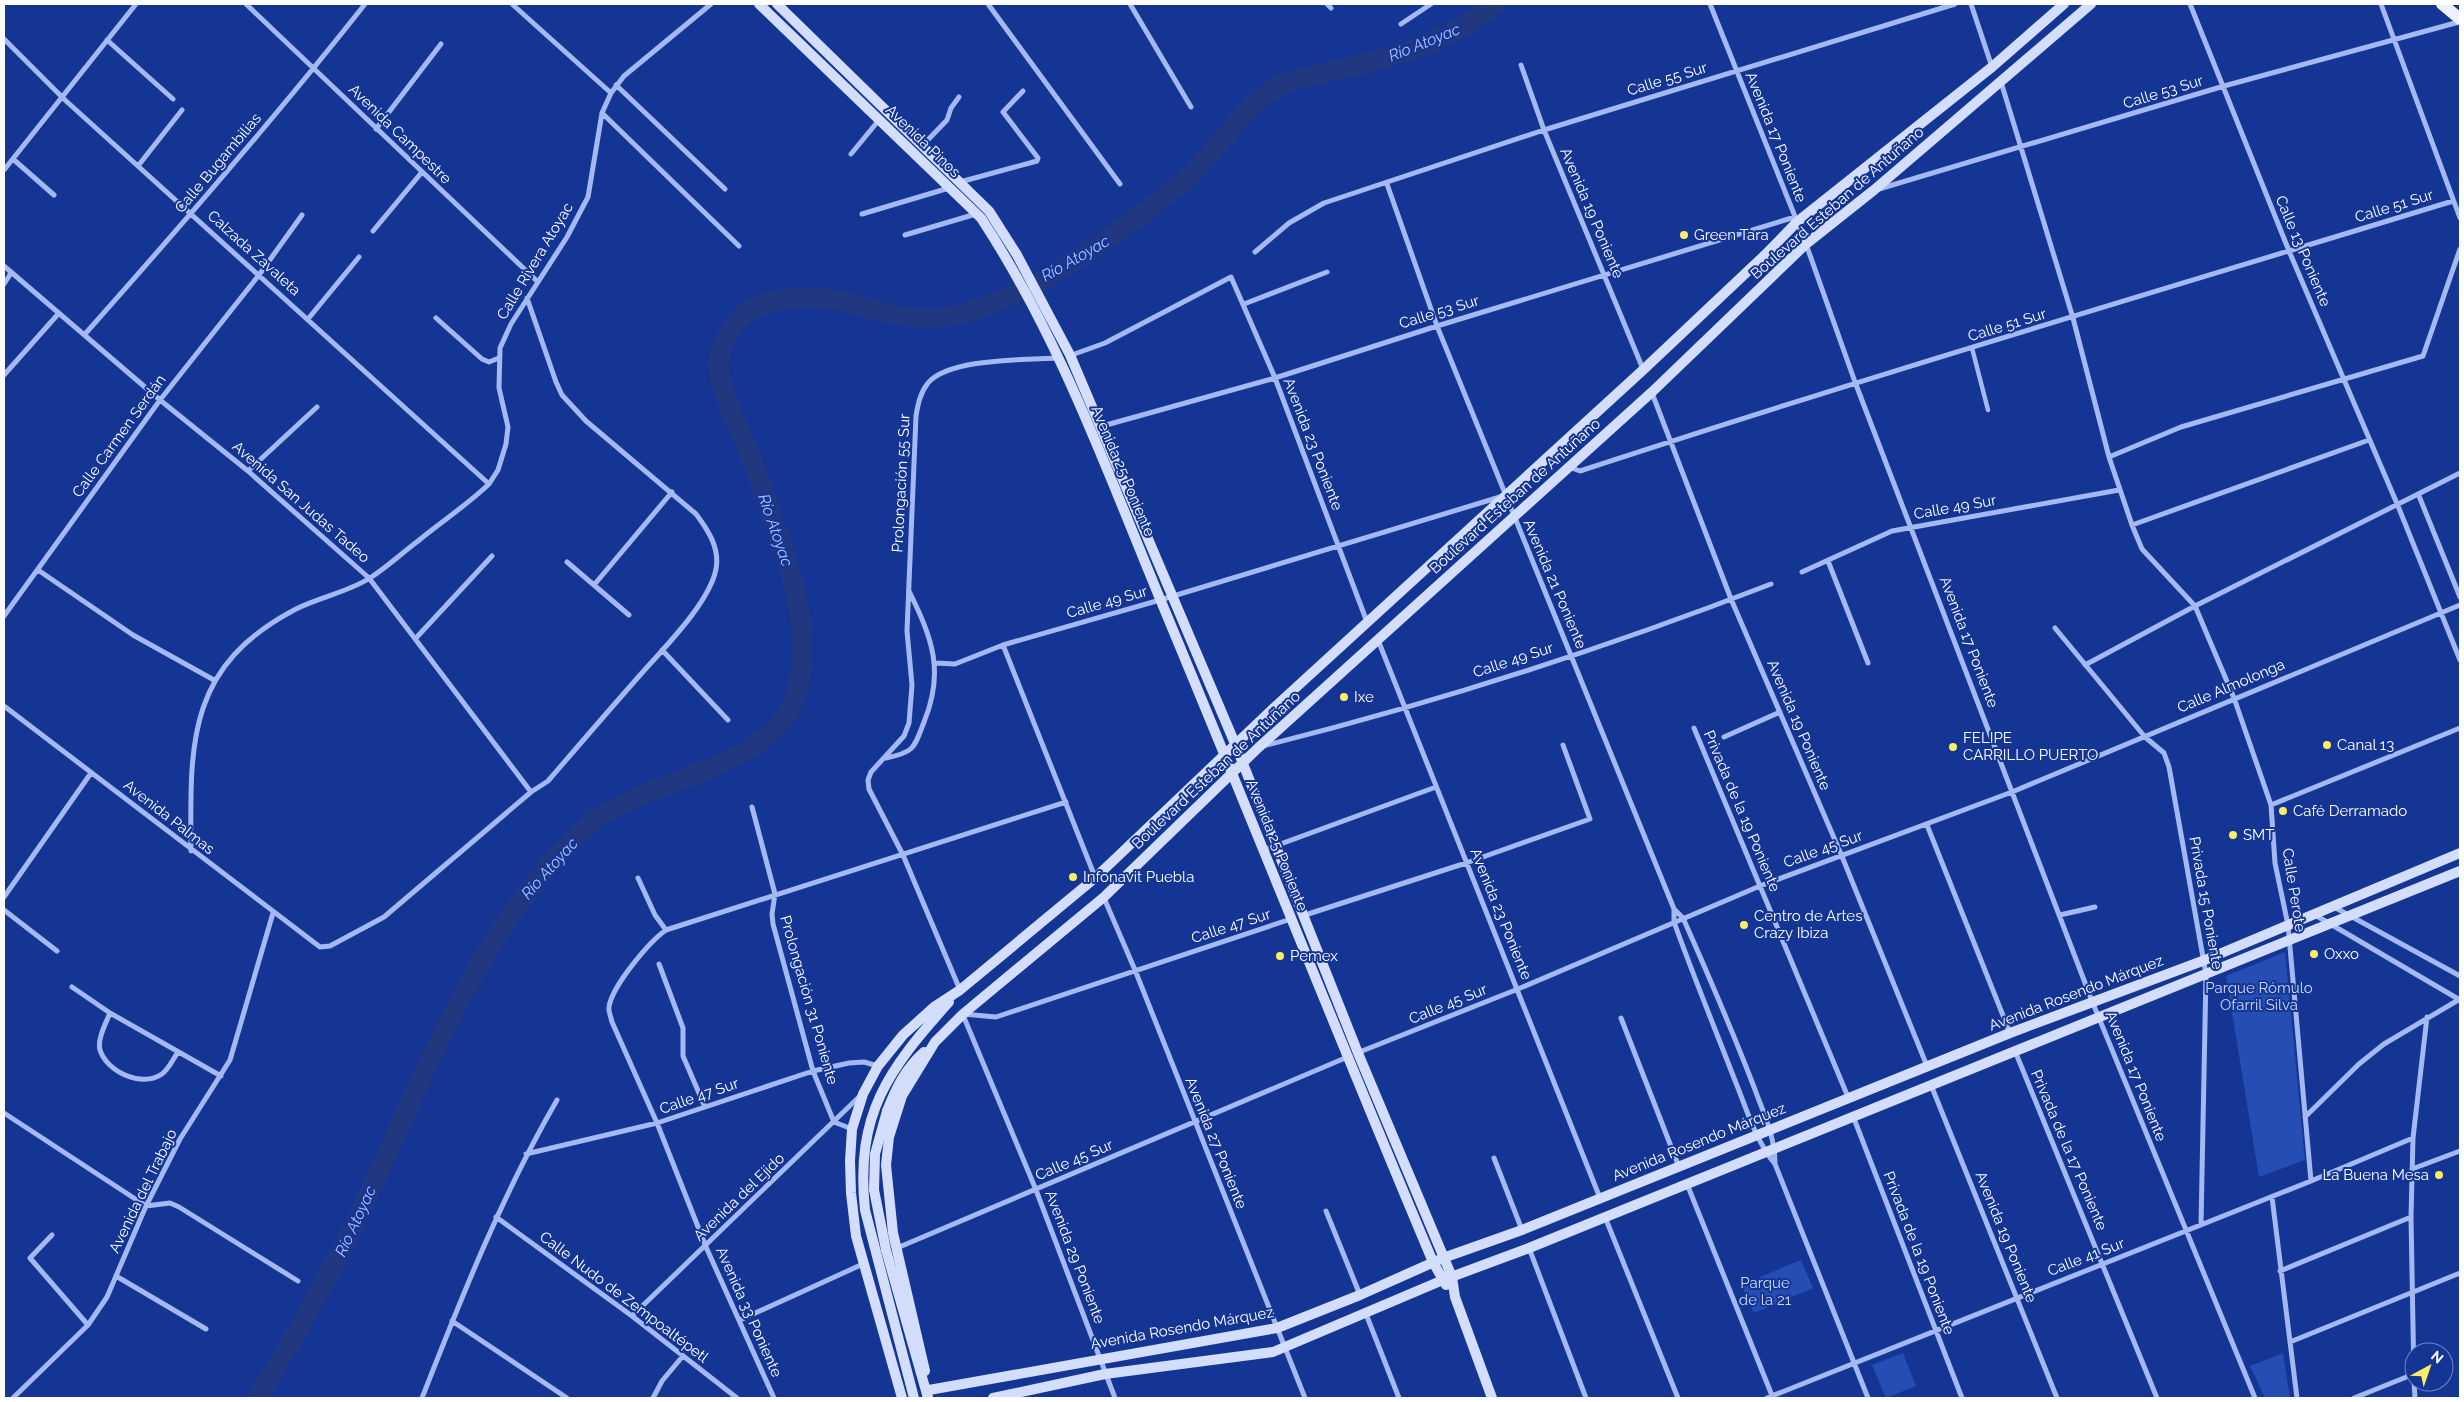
<svg xmlns="http://www.w3.org/2000/svg" width="2464" height="1402" viewBox="0 0 2464 1402" font-family="Raleway,sans-serif">
  <rect width="100%" height="100%" fill="#143594"/>
  <path fill="#264db3" d="M2285,952L2305,1160L2259,1177L2226,976Z
    M1801,1260L1813,1288L1754,1313L1741,1285Z
    M1903,1353L1916,1386L1886,1398L1872,1365Z
    M2283,1353L2290,1398H2265L2250,1366Z"/>
  <g fill="none" stroke-linecap="round" stroke-linejoin="round">
    <path stroke="#213881" stroke-width="20" d="M258,1398C299,1329 339,1260 372,1187C427,1068 475,943 566,847C576,837 587,826 598,818C653,779 777,765 796,695C813,635 794,581 775,525C765,497 756,469 745,442C735,417 717,388 719,360C721,342 732,325 746,313C755,306 764,304 775,301C830,287 873,316 925,319C939,319 955,316 968,312C1033,292 1094,251 1147,210C1161,199 1177,188 1190,176C1219,148 1246,102 1283,84C1302,76 1327,73 1347,68C1398,56 1455,39 1495,4"/>
    <path stroke="#a4b9f2" stroke-width="4.5" d="M1972,348L1988,410"/>
    <path stroke="#a4b9f2" stroke-width="5" d="M246,4L538,282
      M512,4L611,93
      M988,4L1120,184
      M1130,4L1191,107
      M1327,4L1331,8
      M1710,4L1806,244L1855,382L2092,1001L2255,1398
      M1971,4L1992,67
      M2190,4L2289,251L2398,506L2460,660
      M2381,4L2460,218
      M1401,24L1431,4
      M4,39L65,100L489,484
      M107,40L173,99
      M1521,65L1544,130L1643,369
      M2001,82L2073,318L2109,457L2132,525L2142,549L2195,606L2234,698L2271,805L2275,863L2288,925L2311,1181
      M616,85L725,189
      M602,113L739,246
      M376,129L441,44
      M922,146L947,120L951,108L959,97
      M851,154L879,120
      M13,159L54,195
      M138,166L182,110
      M4,170L136,4
      M960,182L1037,161L1038,158L1003,112L1023,91
      M1387,184L1437,326L1674,909V922C1693,975 1714,1026 1734,1078C1746,1107 1755,1140 1775,1164L1868,1398
      M1879,189L2224,86L2459,22
      M862,214L949,188
      M373,231L422,172
      M905,235L976,214
      M1255,252L1289,223L1324,203L1544,130L1955,4
      M4,266L160,400L248,471L369,578L531,792L548,781C579,745 610,709 641,674C664,648 710,602 716,569C720,548 708,530 696,514L586,421L562,395L556,382L527,298
      M4,284L11,273
      M1244,304L1327,272
      M436,318L482,359L489,362L499,358
      M308,319L359,257
      M85,334C181,226 276,117 365,4
      M1069,356L1105,343L1231,277L1275,378L1367,622
      M4,375L59,313
      M1652,393L1731,599L1841,854L1927,1066
      M1099,427L1275,378L1437,326L1795,217
      M2109,457L2181,427L2423,356L2460,249
      M1569,467L1580,471C1870,376 2162,290 2453,201
      M248,471L317,407
      M2419,496L2460,597
      M2132,525L2369,440
      M1828,561L1868,663
      M567,562L629,615
      M38,570L133,635L214,680
      M1802,572L1892,531L2119,490
      M594,585L672,492
      M4,616L160,400L259,275L302,215
      M2055,628L2145,737L2164,753L2169,767L2206,974L2201,1225
      M416,638L492,556
      M1378,640L1600,1198
      M1003,645L1095,877
      M662,650L728,720
      M935,663L955,664L1003,645L1160,600L1500,497
      M2085,665L2195,606L2460,473
      M4,706L320,947L330,946L384,917L531,792
      M1694,728L1848,1097
      M1724,737L1780,712
      M1263,746C1435,703 1606,648 1771,584
      M886,758C915,752 914,748 924,722C945,671 932,638 909,591
      M2271,805L2460,728
      M752,807L775,894L772,914L773,924L813,1071L834,1122L852,1129
      M1927,825L2010,1033
      M1264,850L1436,787
      M191,851C190,742 187,666 296,609C320,597 348,592 370,578C387,567 402,553 418,541C441,522 467,505 489,484L498,470L506,444L508,427L499,388L500,348L511,324L567,237L588,197L602,113L611,93L624,76L711,4
      M638,878L655,915L666,930
      M4,897L91,773
      M1104,898L1135,970L1305,1398
      M2334,907L2460,976
      M1674,909L1683,918C1708,974 1732,1030 1754,1087C1763,1112 1775,1136 1775,1163
      M4,910L57,951
      M2060,915L2095,907
      M2315,915L2460,1000
      M1302,916L1466,863L1590,819L1563,745
      M659,964L683,1028V1056L705,1107
      M72,987L110,1013L221,1076
      M960,990L903,855L869,789L868,780L871,772L904,736L909,723L912,685L907,631L916,416C918,404 920,393 928,383C949,358 1025,360 1058,358
      M110,1013C106,1023 97,1039 100,1050C107,1072 142,1088 162,1074C169,1069 173,1059 178,1052
      M963,1014L996,1017L1291,919
      M963,1015L1036,1190L1115,1398
      M1621,1018L1679,1167
      M2015,1051L2157,1398
      M1357,1053L1518,989L1760,886L2012,792L2460,605
      M1931,1085L2057,1398
      M4,1113L146,1206L170,1203L179,1207L298,1281
      M1853,1116L1962,1398
      M2305,1117L2359,1064L2384,1044L2460,999
      M526,1154L657,1123L813,1071L849,1063L864,1062L878,1066
      M1494,1158L1522,1230
      M2412,1169L2460,1151
      M1687,1184L1773,1398
      M2272,1197L2297,1398
      M1326,1211L1360,1295
      M496,1217L632,1316L737,1398
      M1605,1217L1678,1398
      M52,1235L30,1258L88,1325
      M897,1248L1350,1056
      M1529,1248L1586,1398
      M2280,1271L2411,1217
      M116,1276L206,1329
      M1366,1314L1399,1398
      M632,1316L860,1096
      M740,1320L863,1264
      M452,1321L567,1398
      M2290,1342L2460,1273
      M2414,1380L2411,1217L2413,1138L2427,1017
      M2414,1382L2415,1398
      M13,1398L88,1325L107,1297L146,1206L180,1139L230,1060L273,913
      M422,1398C462,1296 502,1195 557,1100
      M653,1398L662,1381L682,1357
      M774,1398L706,1247L657,1123L612,1022C611,1017 608,1011 609,1007C612,986 649,942 666,930L1066,802
      M1767,1398L2311,1181L2413,1138
      M2354,1398L2414,1374"/>
    <path stroke="#d3ddfc" stroke-width="10" d="M759,4L981,218C1060,338 1108,474 1163,606C1254,824 1341,1044 1433,1262L1446,1285
      M777,4L989,211L1017,255L1070,355L1236,746L1358,1053L1452,1277L1455,1297L1492,1398
      M887,1111C896,1088 905,1069 924,1052
      M925,1371L893,1233L886,1165L889,1137L902,1096L935,1042L963,1014L1104,897L1258,748L1652,392L1806,244L1874,190L2091,4
      M902,1398L856,1236L851,1193L850,1161L852,1129L863,1094L878,1066L903,1035L934,1007L960,990L1095,878L1278,704L1643,370L1767,253L1797,222L1992,67L2064,4
      M914,1398L865,1210C855,1114 888,1070 949,1002
      M927,1398L929,1390L1277,1328L1360,1295L1443,1258L1522,1230L2010,1033L2205,960L2460,853
      M993,1398L1105,1374L1273,1352L1443,1280L1529,1248L2460,871"/>
    <path stroke="#eef2ff" stroke-width="12" d="M2442,4L2460,19"/>
    <path stroke="#d3ddfc" stroke-width="10" d="M887,1111L875,1154L874,1190L886,1250L928,1398"/>
  </g>
  <g fill="#ffee64" stroke="#143594" stroke-width="2">
    <circle cx="1684" cy="235" r="5"/>
    <circle cx="1344" cy="697" r="5"/>
    <circle cx="2327" cy="745" r="5"/>
    <circle cx="1953" cy="747" r="5"/>
    <circle cx="2283" cy="811" r="5"/>
    <circle cx="2233" cy="835" r="5"/>
    <circle cx="1073" cy="877" r="5"/>
    <circle cx="1744" cy="925" r="5"/>
    <circle cx="2314" cy="954" r="5"/>
    <circle cx="1280" cy="956" r="5"/>
    <circle cx="2439" cy="1175" r="5"/>
  </g>
  <g text-anchor="middle" stroke-width="4" stroke-linejoin="round" paint-order="stroke">
    <g font-size="15" fill="#fff" stroke="#143594">
      <text transform="translate(1667 79) rotate(-17)" y="5">Calle 55 Sur</text>
      <text transform="translate(2163 92) rotate(-17)" y="5">Calle 53 Sur</text>
      <text transform="translate(400 134) rotate(44)" y="5">Avenida Campestre</text>
      <text transform="translate(1776 137) rotate(68)" y="5">Avenida 17 Poniente</text>
      <text transform="translate(923 141) rotate(44)" y="5">Avenida Pinos</text>
      <text transform="translate(218 163) rotate(-50)" y="5">Calle Bugambilias</text>
      <text transform="translate(1837 203) rotate(-41)" y="5">Boulevard Esteban de Antuñano</text>
      <text transform="translate(2394 206) rotate(-17)" y="5">Calle 51 Sur</text>
      <text transform="translate(1592 213) rotate(67)" y="5">Avenida 19 Poniente</text>
      <text transform="translate(2303 251) rotate(67)" y="5">Calle 13 Poniente</text>
      <text transform="translate(254 253) rotate(42)" y="5">Calzada Zavaleta</text>
      <text transform="translate(535 261) rotate(-59)" y="5">Calle Rivera Atoyac</text>
      <text transform="translate(1439 312) rotate(-17)" y="5">Calle 53 Sur</text>
      <text transform="translate(2007 325) rotate(-17)" y="5">Calle 51 Sur</text>
      <text transform="translate(119 436) rotate(-54)" y="5">Calle Carmen Serdán</text>
      <text transform="translate(1313 444) rotate(69)" y="5">Avenida 23 Poniente</text>
      <text transform="translate(1123 471) rotate(67)" y="5">Avenida 25 Poniente</text>
      <text transform="translate(901 483) rotate(-87)" y="5">Prolongación 55 Sur</text>
      <text transform="translate(1515 496) rotate(-42)" y="5">Boulevard Esteban de Antuñano</text>
      <text transform="translate(301 502) rotate(41)" y="5">Avenida San Judas Tadeo</text>
      <text transform="translate(1955 507) rotate(-10)" y="5">Calle 49 Sur</text>
      <text transform="translate(1555 584) rotate(67)" y="5">Avenida 21 Poniente</text>
      <text transform="translate(1107 602) rotate(-16)" y="5">Calle 49 Sur</text>
      <text transform="translate(1969 642) rotate(69)" y="5">Avenida 17 Poniente</text>
      <text transform="translate(1513 660) rotate(-18)" y="5">Calle 49 Sur</text>
      <text transform="translate(2231 686) rotate(-23)" y="5">Calle Almolonga</text>
      <text transform="translate(1799 725) rotate(67)" y="5">Avenida 19 Poniente</text>
      <text transform="translate(1216 770) rotate(-43)" y="5">Boulevard Esteban de Antuñano</text>
      <text transform="translate(1742 811) rotate(67)" y="5">Privada de la 19 Poniente</text>
      <text transform="translate(169 817) rotate(38)" y="5">Avenida Palmas</text>
      <text transform="translate(1277 845) rotate(68)" y="5">Avenida 25 Poniente</text>
      <text transform="translate(1823 849) rotate(-20)" y="5">Calle 45 Sur</text>
      <text transform="translate(2294 890) rotate(81)" y="5">Calle Perote</text>
      <text transform="translate(2206 903) rotate(80)" y="5">Privada 15 Poniente</text>
      <text transform="translate(1501 914) rotate(68)" y="5">Avenida 23 Poniente</text>
      <text transform="translate(1231 926) rotate(-18)" y="5">Calle 47 Sur</text>
      <text transform="translate(2076 993) rotate(-21)" y="5">Avenida Rosendo Márquez</text>
      <text transform="translate(809 1000) rotate(74)" y="5">Prolongación 31 Poniente</text>
      <text transform="translate(1448 1004) rotate(-22)" y="5">Calle 45 Sur</text>
      <text transform="translate(2136 1076) rotate(68)" y="5">Avenida 17 Poniente</text>
      <text transform="translate(699 1096) rotate(-19)" y="5">Calle 47 Sur</text>
      <text transform="translate(1699 1142) rotate(-22)" y="5">Avenida Rosendo Márquez</text>
      <text transform="translate(1216 1143) rotate(68)" y="5">Avenida 27 Poniente</text>
      <text transform="translate(2069 1150) rotate(67)" y="5">Privada de la 17 Poniente</text>
      <text transform="translate(1074 1160) rotate(-23)" y="5">Calle 45 Sur</text>
      <text transform="translate(143 1191) rotate(-64)" y="5">Avenida del Trabajo</text>
      <text transform="translate(739 1197) rotate(-44)" y="5">Avenida del Ejido</text>
      <text transform="translate(2006 1237) rotate(68)" y="5">Avenida 19 Poniente</text>
      <text transform="translate(1919 1253) rotate(69)" y="5">Privada de la 19 Poniente</text>
      <text transform="translate(1075 1257) rotate(69)" y="5">Avenida 29 Poniente</text>
      <text transform="translate(2086 1257) rotate(-21)" y="5">Calle 41 Sur</text>
      <text transform="translate(624 1297) rotate(37)" y="5">Calle Nudo de Zempoaltépetl</text>
      <text transform="translate(749 1312) rotate(66)" y="5">Avenida 33 Poniente</text>
      <text transform="translate(1182 1328) rotate(-10)" y="5">Avenida Rosendo Márquez</text>
    </g>
    <g font-size="15" fill="#fff" stroke="#143594" text-anchor="start">
      <text x="1694" y="240">Green Tara</text>
      <text x="1354" y="702">Ixe</text>
      <text x="1963" y="743">FELIPE<tspan x="1963" dy="17">CARRILLO PUERTO</tspan></text>
      <text x="2337" y="750">Canal 13</text>
      <text x="2293" y="816">Café Derramado</text>
      <text x="2243" y="840">SMT</text>
      <text x="1083" y="882">Infonavit Puebla</text>
      <text x="1754" y="921">Centro de Artes<tspan x="1754" dy="17">Crazy Ibiza</tspan></text>
      <text x="2324" y="959">Oxxo</text>
      <text x="1290" y="961">Pemex</text>
      <text x="2429" y="1180" text-anchor="end">La Buena Mesa</text>
    </g>
    <g font-size="15" fill="#cbd8fc" stroke="#143594">
      <text x="2259" y="993">Parque Rómulo<tspan x="2259" dy="17">Ofarril Silva</tspan></text>
      <text x="1765" y="1288">Parque<tspan x="1765" dy="17">de la 21</tspan></text>
    </g>
    <g font-size="16" font-style="italic" fill="#b0c4f9" stroke="#143594">
      <text transform="translate(1424 42) rotate(-22)" y="6">Río Atoyac</text>
      <text transform="translate(1075 258) rotate(-30)" y="6">Río Atoyac</text>
      <text transform="translate(776 530) rotate(71)" y="6">Río Atoyac</text>
      <text transform="translate(549 868) rotate(-48)" y="6">Río Atoyac</text>
      <text transform="translate(355 1221) rotate(-65)" y="6">Río Atoyac</text>
    </g>
  </g>
  <rect width="2464" height="1402" fill="none" stroke="#ffffff" stroke-width="10"/>
  <g transform="translate(2429 1367) rotate(40)"><circle r="24" fill="#143594" stroke="#7286bf"/>
  <path d="M0-4L9 19L0 12L-9 19Z" fill="#ffee64"/>
  <text y="-8" font-size="14" font-weight="bold" text-anchor="middle" fill="#ffffff">N</text>
  </g>
</svg>
